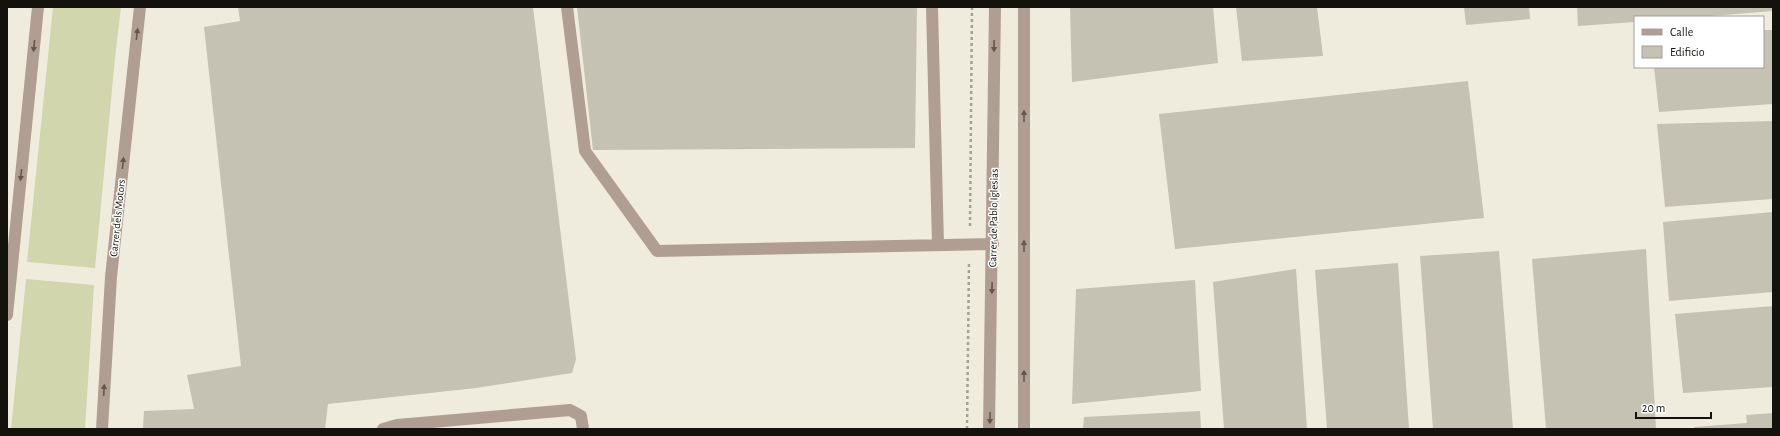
<svg xmlns="http://www.w3.org/2000/svg" width="1780" height="436" viewBox="0 0 1780 436" font-family="'Alegreya Sans',sans-serif">
  <rect width="100%" height="100%" fill="#f0ecdd"/>
  <path fill="#d1d6ac" d="M53,7H121L115,58L95,268L27,262Z
    M26,279L94,285L85,429H11Z"/>
  <path fill="#c5c1b3" d="M238,7H533L576,359L572,373L476,388L328,404L325,429H143L144,411L194,409L187,375L241,366L204,27L240,21Z
    M577,7H917L915,148L593,150Z
    M1070,7H1213L1218,63L1072,82Z
    M1236,7H1317L1323,56L1242,61Z
    M1464,7H1529L1530,19L1466,25Z
    M1577,7H1773V11L1699,17H1635V22L1578,26Z
    M1763,30H1773V104L1659,112L1654,67H1763Z
    M1468,81L1484,218L1175,249L1159,114Z
    M1773,121V199L1665,207L1657,124Z
    M1773,212V292L1669,301L1663,222Z
    M1646,249L1656,429H1546L1532,259Z
    M1499,251L1513,429H1433L1420,256Z
    M1398,263L1409,429H1327L1315,270Z
    M1296,269L1307,429H1224L1213,282Z
    M1195,280L1201,391L1072,404L1076,289Z
    M1773,306V387L1683,393L1675,314Z
    M1200,411L1201,429H1083L1084,417Z
    M1773,413V429H1694V427L1747,423L1746,415Z"/>
  <g fill="none" stroke-linecap="round" stroke-linejoin="round">
    <path stroke="#a3a094" stroke-width="2.5" stroke-dasharray="3 3" stroke-linecap="butt" d="M970,226L972,7
      M967,429L969,263"/>
    <path stroke="#b19e93" stroke-width="12" d="M567,7L585,151L657,251L993,244
      M932,7L938,245
      M7,315L38,7
      M102,429L111,277L140,7
      M383,429L397,425L570,410L581,416L583,429
      M989,429L995,7
      M1024,429V7"/>
  </g>
  <defs><path id="oneway-solid" d="M-6-.8H1V-3.2L6.5 0L1 3.2V.8H-6Z"/></defs>
  <g fill="#625850">
    <use href="#oneway-solid" transform="translate(137 34) rotate(-83)"/>
    <use href="#oneway-solid" transform="translate(34 46) rotate(96)"/>
    <use href="#oneway-solid" transform="translate(994 46) rotate(90)"/>
    <use href="#oneway-solid" transform="translate(1024 116) rotate(-90)"/>
    <use href="#oneway-solid" transform="translate(123 163) rotate(-84)"/>
    <use href="#oneway-solid" transform="translate(21 175) rotate(96)"/>
    <use href="#oneway-solid" transform="translate(1024 246) rotate(-90)"/>
    <use href="#oneway-solid" transform="translate(992 288) rotate(91)"/>
    <use href="#oneway-solid" transform="translate(1024 376) rotate(-90)"/>
    <use href="#oneway-solid" transform="translate(104 390) rotate(-87)"/>
    <use href="#oneway-solid" transform="translate(990 418) rotate(91)"/>
  </g>
  <g text-anchor="middle" stroke-width="3" stroke-linejoin="round" paint-order="stroke">
    <g font-size="11" fill="#13120d" stroke="#fff">
      <text transform="translate(117 218) rotate(-84)" y="4">Carrer dels Motors</text>
      <text transform="translate(993 218) rotate(-89)" y="4">Carrer de Pablo Iglesias</text>
    </g>
  </g>
  <rect width="1780" height="436" fill="none" stroke="#13120d" stroke-width="16"/>
  <rect x="1634" y="16" width="130" height="52" fill="#ffffff" stroke="#a1a09e"/>
  <rect x="1642" y="29" width="20" height="6" fill="#b19e93" stroke="#a1a09e"/>
  <text x="1670" y="36" font-size="12" fill="#13120d">Calle</text>
  <rect x="1642" y="46" width="20" height="12" fill="#c5c1b3" stroke="#a1a09e"/>
  <text x="1670" y="56" font-size="12" fill="#13120d">Edificio</text>
  <path d="M1636 412v6h75v-6" fill="none" stroke="#13120d" stroke-width="2"/>
  <text x="1642" y="412" font-size="12" fill="#13120d" stroke="#ffffff" stroke-width="3" paint-order="stroke">20 m</text>
</svg>
